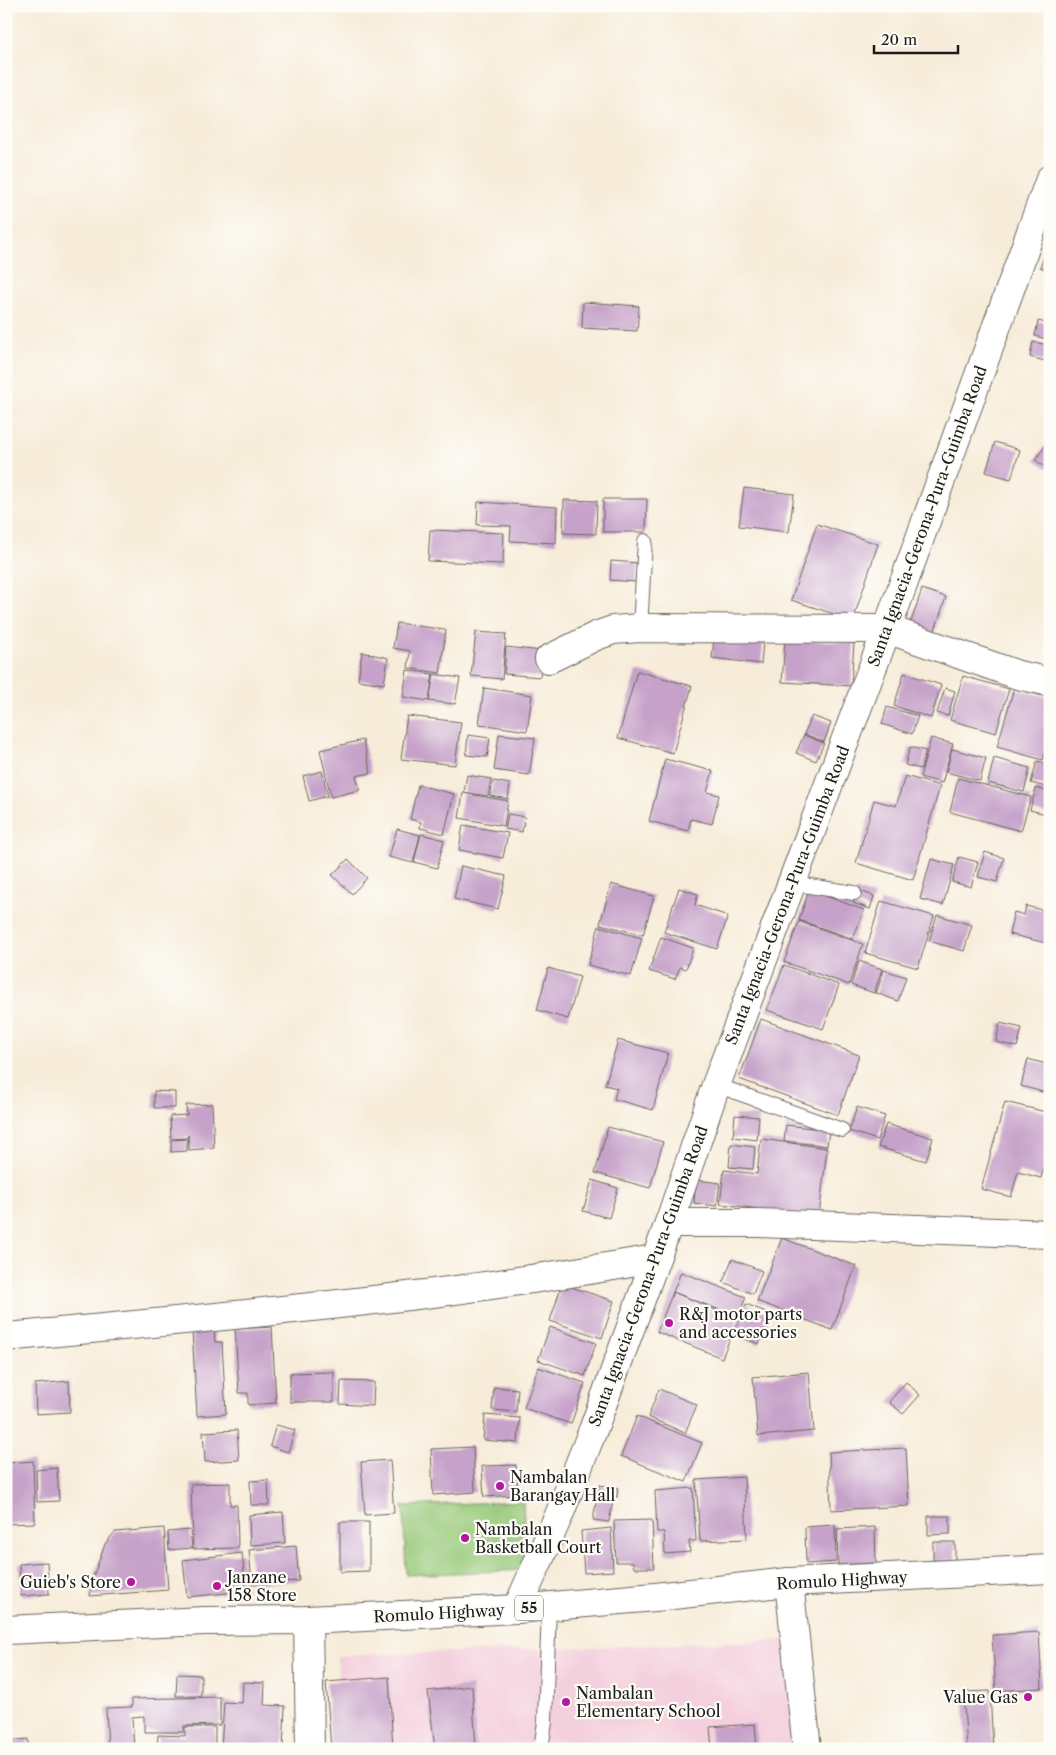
<svg xmlns="http://www.w3.org/2000/svg" width="1056" height="1755" viewBox="0 0 1056 1755" font-family="'Libre Caslon Text',serif">
  <rect width="100%" height="100%" fill="#fdfcf7"/>
  <filter id="ink" filterUnits="userSpaceOnUse"><feTurbulence type="fractalNoise" baseFrequency=".02" numOctaves="2"/><feDisplacementMap in="SourceGraphic" scale="10" xChannelSelector="R" yChannelSelector="G"/><feConvolveMatrix kernelMatrix="1 2 1 2 8 2 1 2 1" color-interpolation-filters="sRGB"/></filter>
  <filter id="wash" filterUnits="userSpaceOnUse"><feTurbulence type="fractalNoise" baseFrequency=".0096" numOctaves="4" result="noise"/><feDisplacementMap in="SourceGraphic" scale="20" xChannelSelector="R" yChannelSelector="G"/><feGaussianBlur stdDeviation="1.12" result="paint"/><feColorMatrix in="noise" values="0 0 0 0 0 0 0 0 0 0 0 0 0 0 0 0 0 1.4 0 .05"/><feComposite in="paint" operator="in"/></filter>
  <g filter="url(#wash)">
    <rect width="100%" height="100%" fill="#f7ecd9"/>
    <path fill="#f4cfdd" d="M789,1640L793,1749H343L337,1656Z"/>
    <path fill="#97c979" stroke="#5a724a" d="M523,1501L526,1570L406,1575L403,1506Z"/>
    <g id="blocks">
      <path fill="#c6a1c9" d="M1048,247H1050V271L1040,267Z
        M583,302L639,306L637,331L582,328Z
        M1038,321L1050,324V340L1035,336Z
        M1033,342L1049,345L1045,361L1030,357Z
        M1050,439V470L1035,460Z
        M995,442L1020,450L1011,479L986,472Z
        M744,488L794,494L789,532L739,526Z
        M603,499H647L646,532H603Z
        M564,500L597,501L596,534L563,533Z
        M478,502L557,507L556,543L510,541L511,526L477,525Z
        M817,524L878,544L853,620L791,600Z
        M430,530L504,533L503,564L428,561Z
        M611,561L638,563L636,582L610,580Z
        M922,589L946,597L934,633L910,625Z
        M397,623L446,630L440,673L408,668L410,651L393,648Z
        M476,632L506,634L502,679L471,676Z
        M714,637L763,643L761,664L712,658Z
        M785,639L854,643L851,686L782,682Z
        M506,647L542,651L540,677L504,674Z
        M362,652L388,658L384,684L358,680Z
        M407,670L433,674L429,701L403,697Z
        M637,671L692,686L673,753L618,738Z
        M904,673L941,685L931,718L894,706Z
        M434,674L460,678L455,704L429,701Z
        M963,676L1009,689L996,733L950,720Z
        M484,688L532,695L527,731L479,724Z
        M945,688L955,691L948,716L937,713Z
        M1014,688L1050,698V736L1043,760L997,747Z
        M887,707L918,716L912,734L882,724Z
        M407,716L461,722L455,765L401,759Z
        M812,716L831,723L824,742L804,734Z
        M499,734L535,738L529,775L494,770Z
        M468,735L490,738L487,757L466,755Z
        M804,735L824,743L816,761L796,753Z
        M931,738L953,744L942,783L920,777Z
        M363,740L371,773L356,776L360,790L331,797L320,750Z
        M910,747L926,751L921,769L905,765Z
        M952,749L986,758L980,781L946,772Z
        M994,758L1030,768L1024,792L988,783Z
        M665,759L713,771L707,792L719,795L712,824L691,819L688,831L649,821Z
        M1037,761L1050,764V788L1031,783Z
        M322,771L328,796L309,801L303,776Z
        M467,775L491,779L488,796L464,792Z
        M905,776L940,786L913,880L856,863L874,800L896,806Z
        M958,778L1031,797L1021,831L950,812Z
        M493,781L510,784L508,799L490,796Z
        M418,785L454,794L444,834L420,828L421,822L410,819Z
        M1036,788L1050,792V815L1030,810Z
        M463,793L508,801L504,826L459,818Z
        M508,814L525,817L522,832L505,829Z
        M463,825L508,833L503,858L459,850Z
        M397,829L420,835L413,863L389,857Z
        M421,834L444,840L437,868L414,862Z
        M985,852L1004,858L997,882L978,877Z
        M959,857L978,862L971,887L952,882Z
        M348,859L367,878L352,894L332,875Z
        M931,859L954,865L943,905L920,899Z
        M461,866L506,876L498,909L454,899Z
        M611,884L654,896L643,935L600,924Z
        M679,888L698,894L695,905L728,916L717,949L664,932Z
        M809,890L864,910L853,939L799,920Z
        M857,890L874,896L870,909L853,903Z
        M881,901L934,916L918,968L865,953Z
        M1026,906L1050,912V944L1009,934L1014,912L1024,915Z
        M937,915L972,925L964,951L929,941Z
        M799,921L863,944L849,985L784,962Z
        M599,926L642,938L631,976L588,965Z
        M661,937L693,948L686,969L680,967L675,979L649,971Z
        M859,961L882,969L874,993L851,985Z
        M784,965L839,985L823,1029L767,1010Z
        M548,968L580,977L568,1019L537,1010Z
        M884,970L906,977L898,1001L876,993Z
        M761,1019L859,1055L838,1115L739,1079Z
        M1000,1023L1022,1028L1017,1047L996,1042Z
        M618,1040L668,1053L653,1110L614,1099L617,1088L605,1085Z
        M1028,1059L1050,1065V1094L1021,1086Z
        M154,1091L175,1092V1108H154Z
        M1005,1102L1050,1113V1146L1041,1178L1018,1172L1011,1197L981,1189Z
        M212,1104L214,1148L189,1150L188,1135L187,1138L171,1139L170,1116L187,1115L186,1105Z
        M857,1107L885,1116L877,1140L849,1131Z
        M735,1115L759,1117L757,1140L733,1137Z
        M886,1124L933,1138L926,1161L878,1147Z
        M786,1125L829,1130L827,1146L784,1141Z
        M608,1127L663,1142L650,1188L595,1173Z
        M187,1139V1151L171,1152V1140Z
        M761,1139L827,1148L819,1216L720,1204L724,1170L757,1174Z
        M731,1144L755,1147L753,1169L729,1167Z
        M592,1180L618,1188L609,1218L583,1211Z
        M696,1180L720,1183L717,1206L694,1203Z
        M782,1238L856,1266L832,1330L757,1301Z
        M732,1259L762,1271L753,1294L723,1282Z
        M681,1272L746,1297L738,1317L673,1292Z
        M562,1284L614,1301L602,1338L550,1321Z
        M673,1292L738,1319L722,1358L657,1332Z
        M746,1304L771,1314L759,1344L734,1335Z
        M272,1327L276,1403L248,1405V1393H239L235,1329Z
        M550,1327L596,1343L585,1376L538,1360Z
        M214,1328L215,1342H222L226,1414L197,1416L192,1330Z
        M538,1367L585,1383L571,1424L524,1408Z
        M334,1372V1402H290V1373Z
        M809,1372L814,1431L758,1436L753,1377Z
        M69,1381L70,1412L36,1414L35,1384Z
        M341,1381L374,1382L373,1406L340,1404Z
        M906,1382L920,1395L903,1414L889,1402Z
        M494,1387L518,1389L516,1412L492,1410Z
        M659,1389L697,1405L685,1433L648,1417Z
        M485,1415L520,1418L518,1443L483,1440Z
        M637,1416L702,1443L686,1482L621,1456Z
        M276,1425L295,1430L288,1452L270,1446Z
        M237,1430L239,1460L205,1462L203,1432Z
        M473,1447L475,1492L433,1495L431,1449Z
        M906,1448L909,1506L831,1510L829,1452Z
        M390,1460L394,1513L365,1515L361,1462Z
        M33,1461L35,1523L6,1524V1463Z
        M516,1465L518,1495L484,1497L482,1466Z
        M57,1468L59,1501L37,1502L36,1470Z
        M744,1477L747,1539L700,1541L696,1480Z
        M268,1480L269,1505H251L250,1481Z
        M230,1483V1505H237L238,1548L193,1549L191,1484Z
        M599,1485L618,1488L617,1497L614,1496L609,1522L593,1520Z
        M693,1488L696,1541H689L690,1552L665,1554L664,1532H657L655,1491Z
        M283,1512L285,1543L250,1545L249,1515Z
        M928,1516H950V1534L928,1535Z
        M652,1520L654,1568H634L633,1562H616L614,1521Z
        M340,1522H369V1571L340,1572Z
        M835,1525L836,1562L806,1564L805,1527Z
        M875,1527L876,1563L838,1565L837,1529Z
        M164,1528L168,1590L90,1596L92,1580L105,1544L115,1532Z
        M611,1528L613,1571L584,1573L581,1531Z
        M190,1530L192,1548L169,1550L168,1532Z
        M933,1542H955V1560H933Z
        M296,1546L299,1581L252,1584L249,1550Z
        M242,1553L246,1591L187,1597L183,1560Z
        M47,1562L49,1594L21,1596L19,1564Z
        M1039,1632L1042,1688L996,1691L992,1635Z
        M177,1674L201,1675V1696H176Z
        M389,1677L393,1749H331L326,1682Z
        M243,1682L265,1683L264,1705L285,1706L283,1749H221L224,1702L242,1703Z
        M472,1686L476,1749H435L428,1691Z
        M990,1691L993,1749H967L963,1692Z
        M220,1697V1725L184,1726V1732H144V1716L132,1717L134,1749H108L106,1708L132,1707V1699Z
        M755,1724L757,1749H712L710,1727Z
        M185,1727H215V1749H157L158,1735L185,1736Z
        M28,1739V1749H6V1741Z"/>
    </g>
  </g>
  <g filter="url(#ink)">
    <use href="#blocks" fill-opacity="0" stroke="#69655e" stroke-width="1"/>
    <g fill="none" stroke-linecap="round" stroke-linejoin="round">
      <g stroke="#69655e" stroke-width="16">
        <path id="lane" d="M640,628L645,541
          M791,883L854,893
          M716,1085L842,1130
          M541,1749L545,1722L549,1606"/>
      </g>
      <g stroke="#69655e" stroke-width="30">
        <path id="street" d="M549,659L596,636L613,630L640,628L887,629L1018,675L1050,682
          M669,1223H759L1050,1234
          M6,1337C143,1324 280,1312 416,1295C496,1286 576,1272 655,1259
          M789,1582L807,1749
          M308,1620L310,1749"/>
      </g>
      <g stroke="#69655e" stroke-width="30">
        <path id="secondary" d="M517,1609L559,1515L593,1430L669,1223L716,1085L887,629L1050,179"/>
      </g>
      <g stroke="#69655e" stroke-width="30">
        <path id="highway" d="M6,1630L205,1621L308,1620L517,1609L655,1597L789,1582L1050,1569"/>
      </g>
      <use href="#lane" stroke="#fff" stroke-width="14"/>
      <use href="#street" stroke="#fff" stroke-width="28"/>
      <use href="#secondary" stroke="#fff" stroke-width="28"/>
      <use href="#highway" stroke="#fff" stroke-width="28"/>
    </g>
  </g>
  <g fill="#b5179e" stroke="#fdfcf7" stroke-width="2">
    <circle cx="669" cy="1323" r="5"/>
    <circle cx="500" cy="1486" r="5"/>
    <circle cx="465" cy="1538" r="5"/>
    <circle cx="131" cy="1582" r="5"/>
    <circle cx="217" cy="1586" r="5"/>
    <circle cx="1028" cy="1697" r="5"/>
    <circle cx="566" cy="1702" r="5"/>
  </g>
  <g text-anchor="middle" stroke-width="4.5" stroke-linejoin="round" paint-order="stroke">
    <rect fill="#fdfcf7" stroke="#605f5e" stroke-width="1" x="515" y="1595.5" width="28" height="25" rx="4"/>
    <g font-size="15" font-weight="bold" fill="#1c1c1c">
      <text x="529" y="1613">55</text>
    </g>
    <g font-size="16" fill="#1c1c1c" stroke="#fdfcf7">
      <text transform="translate(927 516) rotate(-70)" y="6">Santa Ignacia-Gerona-Pura-Guimba Road</text>
      <text transform="translate(787 895) rotate(-69)" y="6">Santa Ignacia-Gerona-Pura-Guimba Road</text>
      <text transform="translate(648 1276) rotate(-70)" y="6">Santa Ignacia-Gerona-Pura-Guimba Road</text>
      <text transform="translate(842 1580) rotate(-3)" y="6">Romulo Highway</text>
      <text transform="translate(439 1613) rotate(-3)" y="6">Romulo Highway</text>
    </g>
    <g font-size="16" fill="#1c1c1c" stroke="#fdfcf7" text-anchor="start">
      <text x="679" y="1320">R&amp;J motor parts<tspan x="679" dy="18">and accessories</tspan></text>
      <text x="510" y="1483">Nambalan<tspan x="510" dy="18">Barangay Hall</tspan></text>
      <text x="475" y="1535">Nambalan<tspan x="475" dy="18">Basketball Court</tspan></text>
      <text x="227" y="1583">Janzane<tspan x="227" dy="18">158 Store</tspan></text>
      <text x="121" y="1588" text-anchor="end">Guieb's Store</text>
      <text x="576" y="1699">Nambalan<tspan x="576" dy="18">Elementary School</tspan></text>
      <text x="1018" y="1703" text-anchor="end">Value Gas</text>
    </g>
  </g>
  <rect width="1056" height="1755" fill="none" stroke="#fdfcf7" stroke-width="25"/>
  <path d="M874 45v8h84v-8" fill="none" stroke="#1c1c1c" stroke-width="2.5"/>
  <text x="881" y="45" font-size="15" fill="#1c1c1c" stroke="#fdfcf7" stroke-width="4" paint-order="stroke">20 m</text>
</svg>
